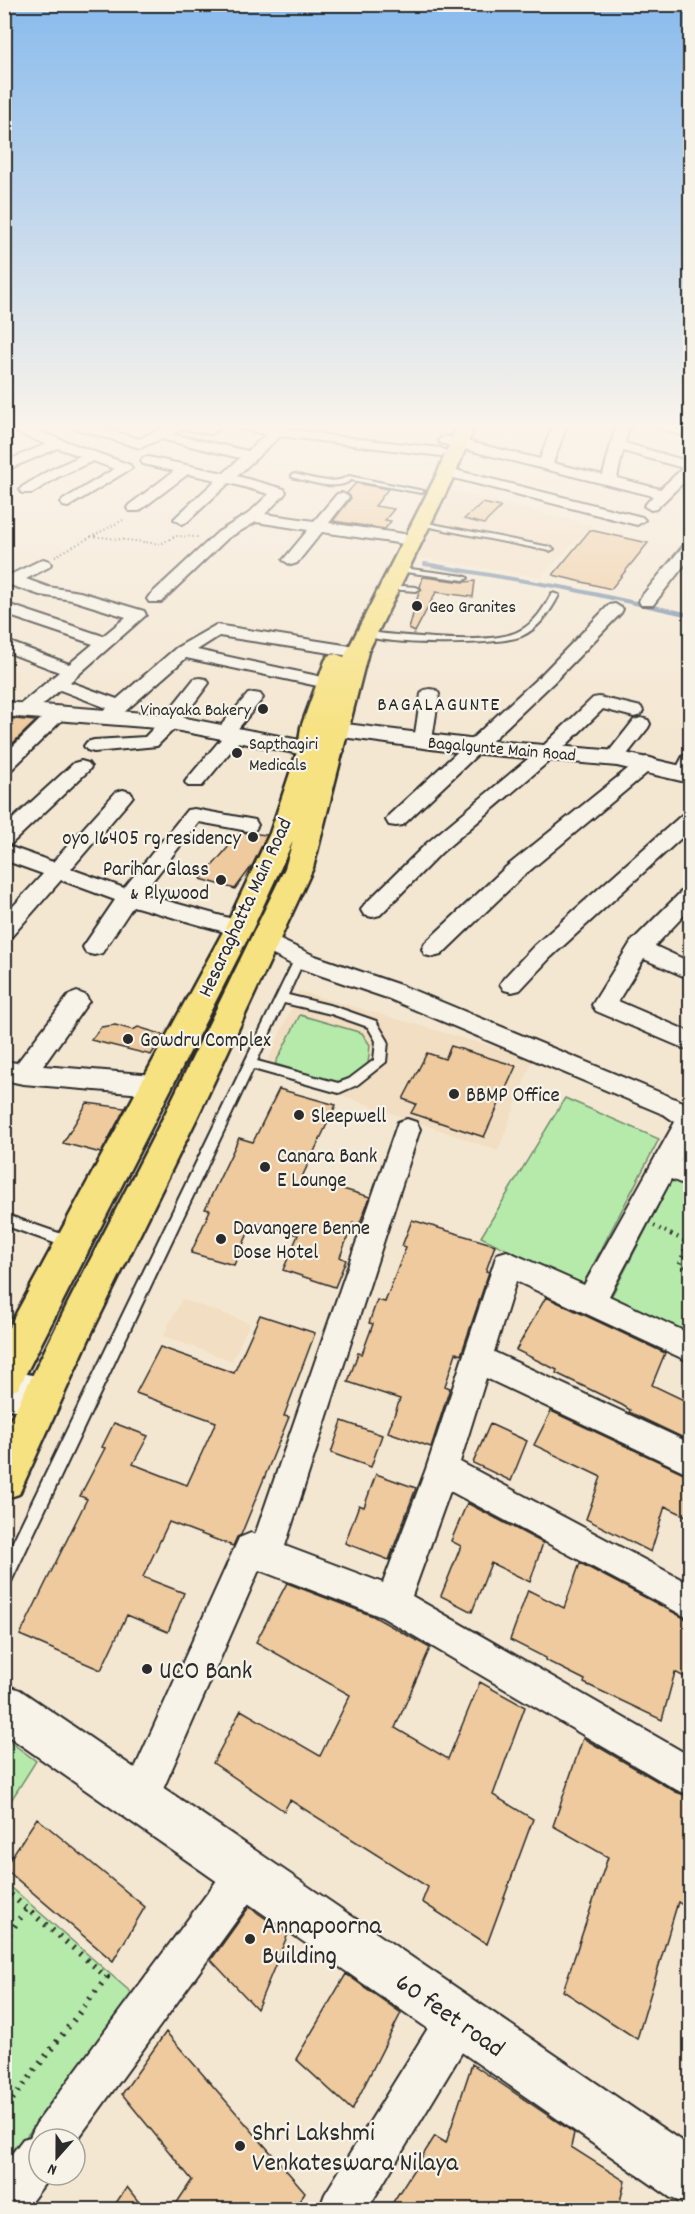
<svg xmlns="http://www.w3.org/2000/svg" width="695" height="2214" viewBox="0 0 695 2214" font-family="Dekko,sans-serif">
  <rect width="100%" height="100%" fill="#f4e7d2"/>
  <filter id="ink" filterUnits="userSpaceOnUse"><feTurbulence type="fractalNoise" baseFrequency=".0167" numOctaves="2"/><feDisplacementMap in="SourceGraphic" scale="12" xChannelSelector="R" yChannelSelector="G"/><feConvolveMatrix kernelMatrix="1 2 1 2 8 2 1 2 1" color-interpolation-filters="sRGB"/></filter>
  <g filter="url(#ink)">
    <path fill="#f2dec2" d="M449,490L592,526L540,577L419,557Z
      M299,991L533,1058L498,1151L327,1090L263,1072Z
      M182,1299L250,1323L232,1361L163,1336Z"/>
    <path fill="#b6eaab" stroke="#708a6b" stroke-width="1.5" d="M300,1015L362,1033L370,1045L368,1064L353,1077L337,1083L275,1064Z
      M565,1098L659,1139L582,1286L481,1237Z
      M672,1179L690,1187V1343L607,1305Z
      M5,1738L36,1761L5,1810Z
      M5,1882L133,1994L5,2165Z"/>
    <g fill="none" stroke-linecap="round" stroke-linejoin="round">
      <path stroke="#6e88a4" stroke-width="4" d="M425,564L566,588L690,615"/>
    </g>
    <path fill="#eeca9e" stroke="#2b2b2b" stroke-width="1.5" d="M356,483L388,489L375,506L394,509L385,520L391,521L385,529L333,521L351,498L347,493Z
      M482,503L501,507L484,524L464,519Z
      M590,530L648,543L611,589L553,575Z
      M423,577L464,582L475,581L473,597L436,592L415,632L409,629L419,592L422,590L420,587Z
      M4,718L36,721L11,745L4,743Z
      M241,832L267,835L252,866L235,889L201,879Z
      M115,1025L133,1030L138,1027L164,1035L151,1055L91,1040L101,1027Z
      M451,1046L516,1066L484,1137L411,1113L416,1104L403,1099L427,1053L445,1059Z
      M279,1089L336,1105L302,1177L370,1197L359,1225L353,1223L340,1257L346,1260L335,1287L283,1270L298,1235L253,1222L234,1265L191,1253L210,1210L205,1209L239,1138L253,1142Z
      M87,1103L125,1108L101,1153L63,1143Z
      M412,1220L495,1245L486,1271L489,1272L461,1355L456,1353L445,1386L450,1388L431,1447L388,1432L400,1399L348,1382L358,1353L362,1354L373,1324L369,1323L377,1300L385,1302L406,1247L402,1246Z
      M546,1297L665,1353L652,1385L690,1403V1441L629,1412L630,1410L622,1405L556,1373L557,1370L516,1350Z
      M260,1315L315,1333L284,1416L289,1417L241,1535L237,1537L233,1546L169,1522L143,1577L184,1593L168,1632L127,1615L101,1670L20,1635L87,1499L80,1496L105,1448L102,1447L114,1423L148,1436L133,1464L187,1485L216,1422L136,1393L160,1347L234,1373Z
      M551,1411L690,1476V1518L665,1506L651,1552L586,1519L601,1477L534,1445Z
      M342,1421L382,1435L371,1467L331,1453Z
      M490,1424L527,1441L511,1481L473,1463Z
      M376,1474L416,1488L389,1560L345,1543L359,1505L364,1507Z
      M467,1503L543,1543L530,1582L491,1563L472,1612L441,1596L461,1546L451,1541Z
      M580,1563L690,1621V1680L675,1672L662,1720L584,1683L585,1680L545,1660L546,1658L510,1640L528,1590L564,1608Z
      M287,1583L373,1616L430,1648L395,1728L448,1759L480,1682L525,1707L493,1795L533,1819L487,1944L422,1902L428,1887L290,1800L284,1811L213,1763L241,1710L320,1756L350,1695L256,1642Z
      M583,1738L676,1792L690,1797V1910L678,1902L637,2039L563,1991L608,1857L553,1826Z
      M37,1818L145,1907L113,1961L4,1868Z
      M249,1907L288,1934L257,2009L211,1960Z
      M346,1974L401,2013L352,2110L296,2059Z
      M166,2032L305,2192L294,2210H172L192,2180L122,2094Z
      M472,2064L574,2133L571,2147L625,2181L618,2210H388L435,2136L446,2143Z
      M127,2187L145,2210H111Z"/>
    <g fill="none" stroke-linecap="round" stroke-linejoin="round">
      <g stroke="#2b2b2b" stroke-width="4">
        <path id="service" d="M294,474C312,478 333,486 349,476L424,491L421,493L351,480C337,492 307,481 292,477V475Z
          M417,521L550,547L554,549L550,551L420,525H417Z
          M395,567L464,576L468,578L464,580L398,571H395Z
          M386,585L416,587L420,589L416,591L389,589L385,587Z
          M552,593L559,595C551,611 539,628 522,636C500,646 380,646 362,634L366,632C400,635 491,647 519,631C535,623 544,608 552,593Z
          M300,954L305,958L288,995L333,1006L376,1021L388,1041L386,1062L357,1085L339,1093L253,1069L10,1584L4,1586V1560L295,958ZM284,1003L331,1014L368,1027L376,1041L374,1060L349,1079L338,1083L257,1061Z
          M4,1214L76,1239L78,1243L76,1247L71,1249L4,1225Z"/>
      </g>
      <g stroke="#2b2b2b" stroke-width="4">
        <path id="minor" d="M4,425H21L130,465L132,468L68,507L63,506L61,503L63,500L114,469L93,461L58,477L32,493H22L20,490L22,487L48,471L80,456L58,448L4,471V462L46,444L4,428Z
          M72,425H93L139,439L169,425H225L211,434L183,429L172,434L248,451L266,434L238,429L231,425H264L333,436L441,448L448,452L441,456L280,436L237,476L284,489L286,492L284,495L265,514L314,521L337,494L342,493L349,497L329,523L411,535L419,540L416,543L411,545L322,532L297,563L291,565L283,560L308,530L256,522L228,538L161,602H149L147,599L149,596L218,532L248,514L269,494L229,483L187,522L182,524L174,519L177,516L216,480L188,474L139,511H129L127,508L129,505L174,471L143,464L141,461L143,458L148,457L224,473L240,458L161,439L140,448L74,428Z
          M553,425H567L553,463L603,475L616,425H630L625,443L690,462V476L656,509L651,510L644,506L653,496L440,443L438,440L445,436L540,459ZM623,451L683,468L660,489L617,478Z
          M653,425H676L690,429V437L655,428Z
          M447,468L642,517L645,520L637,525L442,475L440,472L442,469Z
          M690,543V558L653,605H641L639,601L641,597L684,545Z
          M43,559L49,561L51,564L49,567L26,579L48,587L80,592L144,611L146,615L70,682L117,699L176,648L216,625L357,647L363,648L366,652L363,656L357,657L219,636L197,650L327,678L333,679L336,683L333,687L327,688L186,658L113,722H99L97,718L107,708L60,690L31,715H17L15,711L17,707L59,672L4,651V640L69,664L93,644L4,614V603L103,636L126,617L72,600L40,595L4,583V572L12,574Z
          M615,604L623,609L621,613L554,682L403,825L396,826L389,825L386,820L389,815L542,674L609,605Z
          M200,678L206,679L209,683L177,726L157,746L94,752L87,750L84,746L87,742L94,740L145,737L163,718L194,679Z
          M430,689L436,690L439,694L432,740L430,744H416L414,740L421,694L424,690Z
          M254,693L260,694L263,698L236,731L242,736L240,740L202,786H188L185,782L188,778L221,739L215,734L217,730L248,694Z
          M599,697L641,707L643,711L641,715L634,717L603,709L555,756L441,853L380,915L372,917L364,915L361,910L364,905L427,843L541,748L593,698Z
          M57,708L64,710L66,714L64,718L11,770L4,772V755L50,710Z
          M641,718L648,720L650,724L648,728L621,762H607L604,758L607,754L634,720Z
          M690,754V777H677L674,773L683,756Z
          M647,757L654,759L657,763L654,767L522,877L441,955L433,957L425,955L422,949L425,943L506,867L640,759Z
          M81,761L88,763L91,767L88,771L11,844L5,845L53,862L116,792L123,790L130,792L133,796L130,800L71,869L124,888L187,810L194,809L255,820L258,825L255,830L248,831L199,822L142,894L247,923L250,928L247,933L239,936L133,906L102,953L94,955L86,953L83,947L115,900L61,880L12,936L4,939V916L43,874L4,860V827L74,763Z
          M690,813V830L550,958L520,990L512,992L504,990L500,984L504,978L534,946L683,814Z
          M690,889V909L655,946L690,962V979L644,959L618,1001L690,1032V1049L688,1050L596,1011L592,1005L631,942L682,891Z
          M263,932L315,956L403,986L690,1105V1142L681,1160L690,1164V1187L671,1179L609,1296L690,1334V1362L516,1281L494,1352L690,1443V1474L486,1378L460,1462L690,1584V1619L450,1491L412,1596L690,1756V1795L677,1790L382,1617L259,1570L153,1812L140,1818L127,1812L121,1799L239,1538L251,1533L255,1535L398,1122L407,1119L416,1122L420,1129L285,1546L383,1583L426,1469L497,1254L507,1251L584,1285L675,1122L665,1115L387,998L299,968L255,946L252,940L255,934Z
          M77,992L85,995L89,1001L43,1066L155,1075L164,1078L168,1085L164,1092L155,1095L23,1084L4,1080V1061L17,1063L69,995Z
          M246,1854L260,1860L266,1874L260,1888L75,2143V2139H39V2175H51L25,2210H4V2164L23,2139L30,2137L36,2124L232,1860Z
          M458,1998L473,2004L479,2019L473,2034L367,2210H319L325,2194L443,2004Z"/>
      </g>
      <g stroke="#2b2b2b" stroke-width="4">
        <path id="tertiary" d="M4,702L170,715L310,742L340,746L344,751L340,756L332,758L310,756L170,729L4,716Z
          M313,720L469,739L617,751L690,768V783L617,766L446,751L305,732L301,727L305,722Z
          M4,1684L20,1690L690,2147V2206L671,2198L4,1733Z"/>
      </g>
      <g stroke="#2b2b2b" stroke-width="5">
        <path id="secondary" d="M4,1370L43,1377L57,1383L63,1396L57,1409L43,1415L4,1408Z"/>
      </g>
      <g stroke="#2b2b2b" stroke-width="5">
        <path id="primary" d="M457,425H475L456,472L368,652L313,868L199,1114L94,1328L19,1494L4,1499V1433L67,1305L165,1114L285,868L293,841L253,928L18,1389L4,1394V1336L225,928L270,833L298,749L301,727L325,661L328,656L336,654L344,657L438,472Z"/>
      </g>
      <path stroke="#2b2b2b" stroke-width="2" stroke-dasharray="1 3" stroke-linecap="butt" d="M91,536L161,544L175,536L199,537
        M55,556L125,519"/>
      <path stroke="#2b2b2b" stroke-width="4" stroke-dasharray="1.5 4.5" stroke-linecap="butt" d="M654,1226L674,1236"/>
      <path stroke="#2b2b2b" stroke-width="4.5" stroke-dasharray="1.5 5" stroke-linecap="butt" d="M671,1234L687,1242L680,1264L690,1270"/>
      <path stroke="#2b2b2b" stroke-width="6" stroke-dasharray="2 7" stroke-linecap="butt" d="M4,1889L107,1977L4,2110
        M4,1941L27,1908"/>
      <use href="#service" fill="#f7f3e8" fill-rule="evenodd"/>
      <use href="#minor" fill="#f7f3e8" fill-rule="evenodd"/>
      <use href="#tertiary" fill="#f7f3e8" fill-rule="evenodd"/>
      <use href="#secondary" fill="#f7f3e8" fill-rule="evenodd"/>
      <use href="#primary" fill="#f7e281" fill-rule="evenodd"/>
    </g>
  </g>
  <linearGradient id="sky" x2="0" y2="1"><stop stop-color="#89bbed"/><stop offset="0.58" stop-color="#faf4eb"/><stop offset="1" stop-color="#faf4eb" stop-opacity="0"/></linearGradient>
  <rect width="695" height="735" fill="url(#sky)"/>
  <g fill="#2b2b2b" stroke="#f7f3e8" stroke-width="2">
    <circle cx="417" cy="606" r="6"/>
    <circle cx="263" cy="709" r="6"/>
    <circle cx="237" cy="753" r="6"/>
    <circle cx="253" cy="837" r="6"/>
    <circle cx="221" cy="880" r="6"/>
    <circle cx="128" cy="1039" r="6"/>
    <circle cx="454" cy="1094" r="6"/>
    <circle cx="299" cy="1115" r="6"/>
    <circle cx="265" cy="1167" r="6"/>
    <circle cx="221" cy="1239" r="6"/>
    <circle cx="147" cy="1669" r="6"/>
    <circle cx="250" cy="1939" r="6"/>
    <circle cx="240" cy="2146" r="6"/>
  </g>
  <g text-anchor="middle" stroke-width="4.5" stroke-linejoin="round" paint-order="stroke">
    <g font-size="18" fill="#2b2b2b" stroke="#f7f3e8" text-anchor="start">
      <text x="429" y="612">Geo Granites</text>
      <text x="251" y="715" text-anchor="end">Vinayaka Bakery</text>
      <text x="249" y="749">Sapthagiri<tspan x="249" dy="21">Medicals</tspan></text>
    </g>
    <g font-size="18" fill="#2b2b2b" stroke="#f7f3e8">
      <text transform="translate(502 748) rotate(5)" y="6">Bagalgunte Main Road</text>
    </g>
    <g font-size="20" letter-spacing="1.5" fill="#2b2b2b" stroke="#f7f3e8">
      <text x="439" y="710">BAGALAGUNTE</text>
    </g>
    <g font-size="21" fill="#2b2b2b" stroke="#f7f3e8" text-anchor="start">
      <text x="241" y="844" text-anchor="end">oyo 16405 rg residency</text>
      <text x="209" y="875" text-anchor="end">Parihar Glass<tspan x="209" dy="24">&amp; Plywood</tspan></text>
      <text x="140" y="1046">Gowdru Complex</text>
      <text x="466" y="1101">BBMP Office</text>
      <text x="311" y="1122">Sleepwell</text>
      <text x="277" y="1162">Canara Bank<tspan x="277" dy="24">E Lounge</tspan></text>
      <text x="233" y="1234">Davangere Benne<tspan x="233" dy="24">Dose Hotel</tspan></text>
    </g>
    <g font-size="21" fill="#2b2b2b" stroke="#f7f3e8">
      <text transform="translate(244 907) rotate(-65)" y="7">Hesaraghatta Main Road</text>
    </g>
    <g font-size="26" fill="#2b2b2b" stroke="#f7f3e8" text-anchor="start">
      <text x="159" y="1678">UCO Bank</text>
      <text x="262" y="1933">Annapoorna<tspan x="262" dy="30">Building</tspan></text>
      <text x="252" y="2140">Shri Lakshmi<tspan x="252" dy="30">Venkateswara Nilaya</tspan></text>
    </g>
    <g font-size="26" fill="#2b2b2b" stroke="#f7f3e8">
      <text transform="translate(451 2014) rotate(35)" y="9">60 feet road</text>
    </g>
  </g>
  <rect width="695" height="2214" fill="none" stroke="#f7f3e8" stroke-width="24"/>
  <rect x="12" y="12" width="671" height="2190" fill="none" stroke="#2b2b2b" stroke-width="2" filter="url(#ink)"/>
  <g transform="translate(57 2157) rotate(201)"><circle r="28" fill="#f7f3e8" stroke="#a5a39c" stroke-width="1.5"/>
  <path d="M0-4.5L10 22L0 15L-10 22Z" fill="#2b2b2b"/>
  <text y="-9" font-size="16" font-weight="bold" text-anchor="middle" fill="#2b2b2b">N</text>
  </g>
</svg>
